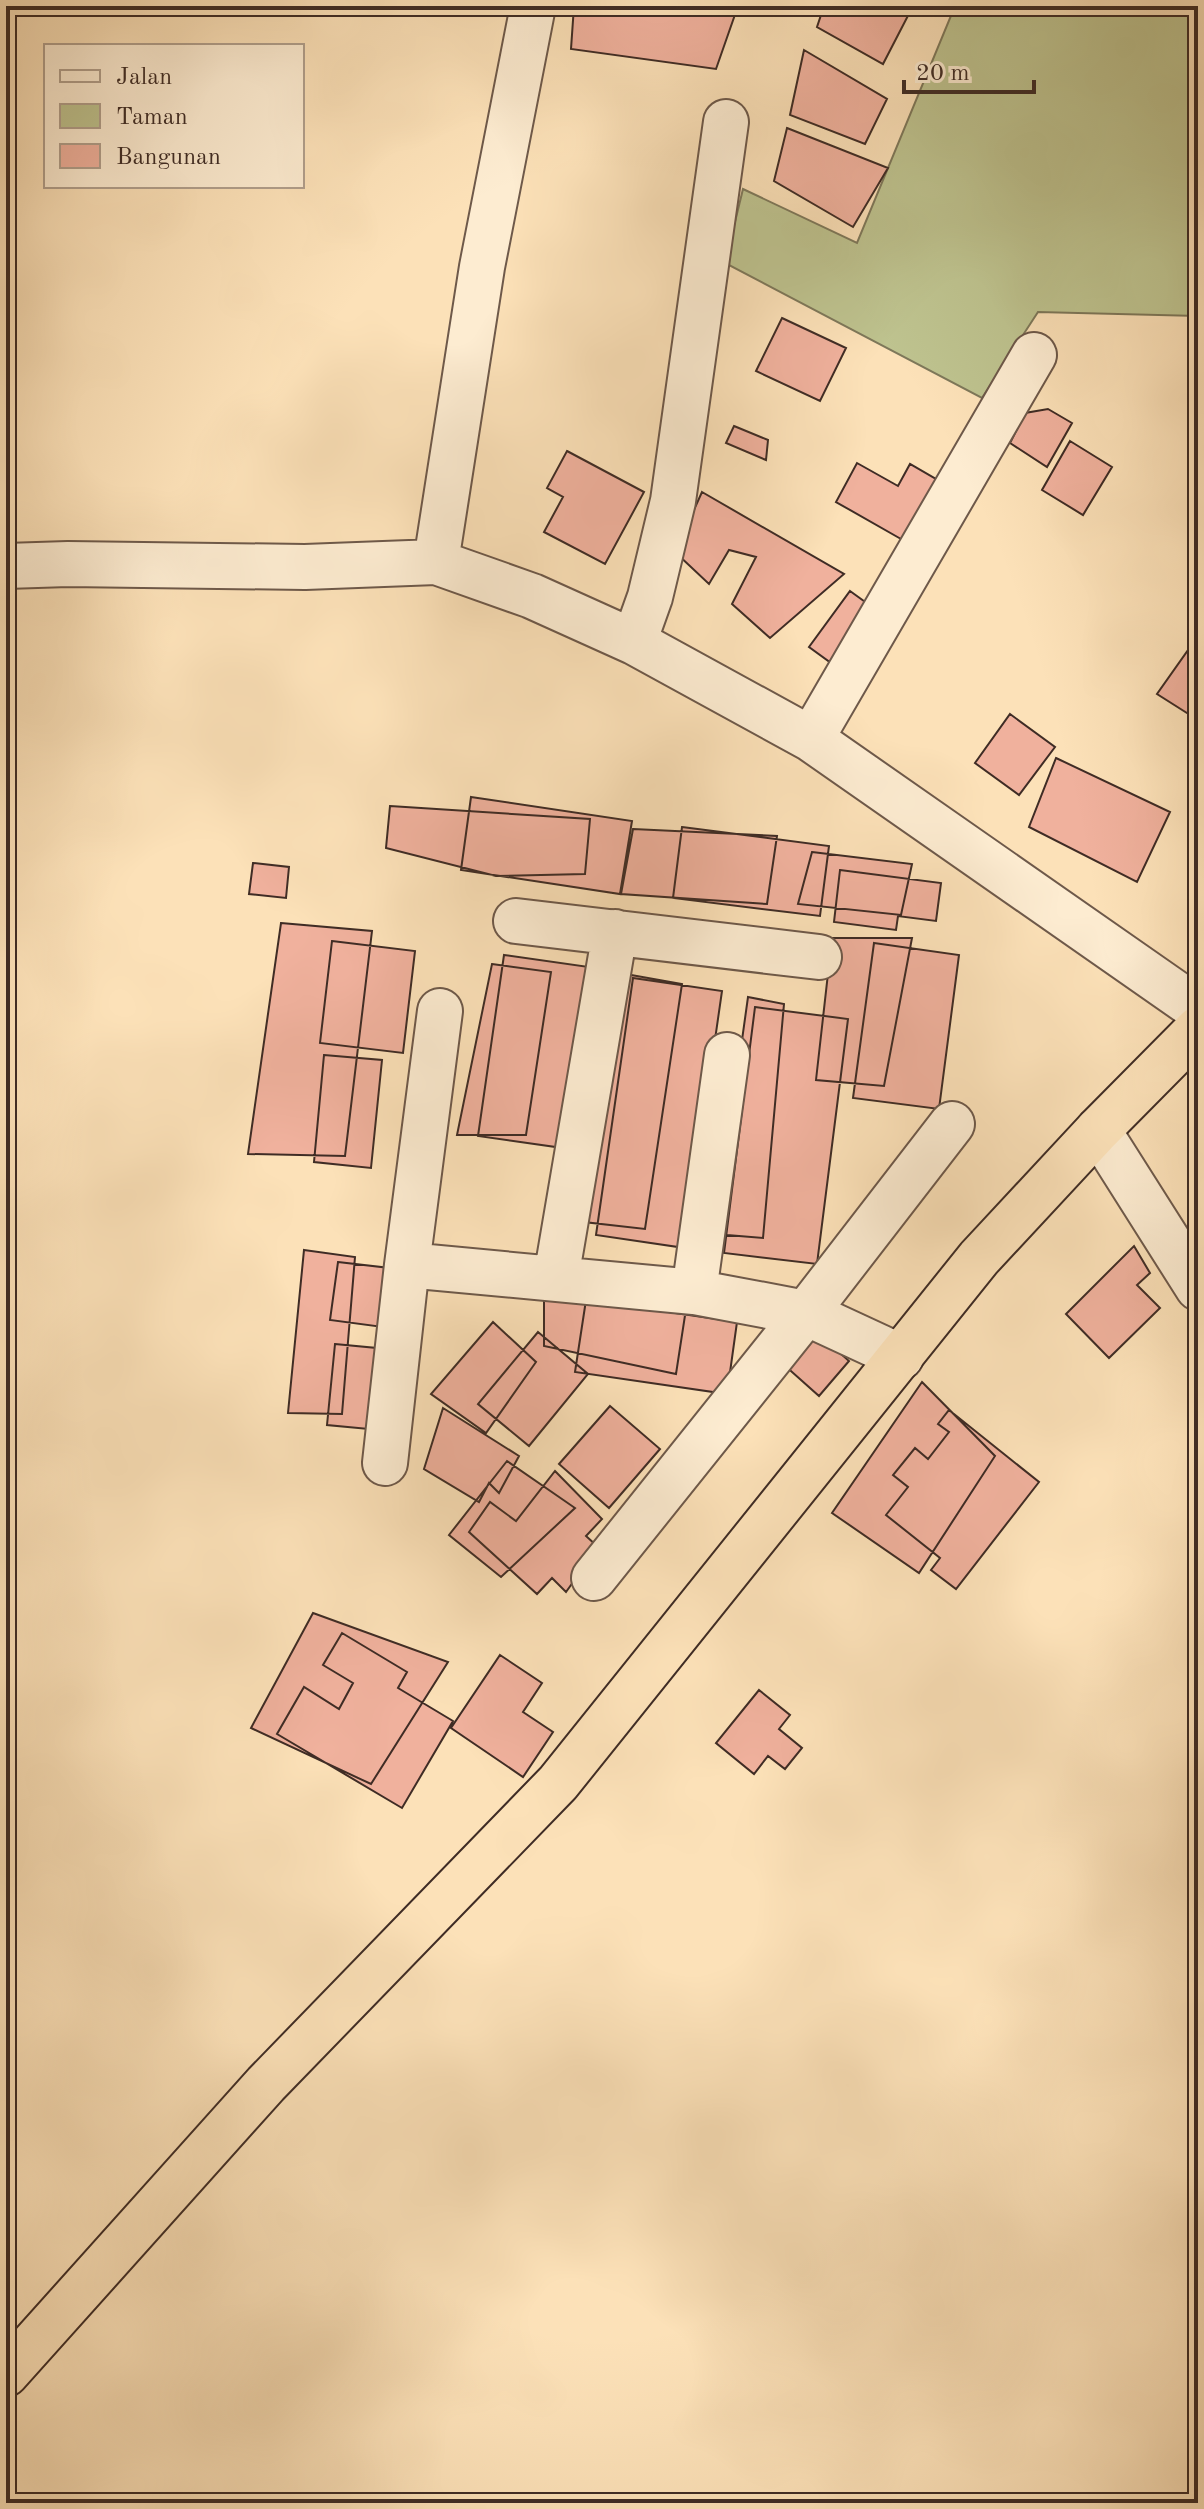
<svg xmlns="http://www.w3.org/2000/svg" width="1204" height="2509" viewBox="0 0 1204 2509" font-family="'Old Standard TT',serif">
  <rect width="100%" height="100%" fill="#fce1b8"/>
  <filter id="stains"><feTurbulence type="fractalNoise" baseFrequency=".0025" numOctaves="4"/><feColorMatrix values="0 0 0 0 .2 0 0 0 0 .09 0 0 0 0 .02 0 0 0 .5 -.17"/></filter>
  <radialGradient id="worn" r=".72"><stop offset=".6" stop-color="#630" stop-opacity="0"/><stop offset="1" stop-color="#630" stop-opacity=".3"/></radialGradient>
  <path fill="#bec38f" stroke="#7e785a" stroke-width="2" d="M955,6H1198V316L1038,312L982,398L725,263L743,189L857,243Z"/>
  <path fill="#f0b19d" stroke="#3f2c25" stroke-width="2" d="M574,6H738L716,69L571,49Z
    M824,6H913L883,64L817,27Z
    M804,50L887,99L865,144L790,115Z
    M787,128L888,168L853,227L774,181Z
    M782,318L846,348L820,401L756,371Z
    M1048,409L1072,423L1047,467L1010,443L1025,413Z
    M734,426L768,440L766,460L726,443Z
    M1070,441L1112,467L1083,515L1042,490Z
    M567,451L644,492L605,564L544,532L563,497L547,488Z
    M857,463L898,486L910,464L941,482L908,543L836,502Z
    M702,492L844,574L770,638L732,604L756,557L729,550L709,584L675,552Z
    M850,591L879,612L838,668L809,647Z
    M1198,636V720L1157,694Z
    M1010,714L1055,747L1019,795L975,763Z
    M1056,758L1170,812L1137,882L1029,827Z
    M471,797L632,821L620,894L461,870Z
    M390,806L590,819L585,874L496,876L386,848Z
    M682,827L829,846L820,916L673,898Z
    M633,829L777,836L767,904L621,894Z
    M812,852L912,864L901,915L798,904Z
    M253,863L289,867L286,898L249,894Z
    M840,870L941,883L936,921L898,916L896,930L834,922Z
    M281,923L372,931L345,1156L248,1154Z
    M832,938H912L884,1086L816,1080Z
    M332,941L415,951L403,1053L320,1043Z
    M874,943L959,955L939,1109L853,1098Z
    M504,955L596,968L570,1149L478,1136Z
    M492,964L551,972L526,1135H457Z
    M620,973L682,984L645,1229L584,1222Z
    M633,978L722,991L685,1248L596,1235Z
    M748,997L784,1004L763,1238L715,1234Z
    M755,1007L848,1019L817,1264L724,1253Z
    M324,1055L382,1060L371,1168L314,1162Z
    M1134,1246L1150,1273L1137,1285L1160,1308L1109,1358L1066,1314Z
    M304,1250L355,1257L342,1414L288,1413Z
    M338,1262L398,1269L390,1328L330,1320Z
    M544,1290L688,1296L676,1374L544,1346Z
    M586,1300L737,1322L727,1394L575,1372Z
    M493,1322L536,1362L486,1433L431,1394Z
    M813,1329L849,1361L819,1396L783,1364Z
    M538,1332L588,1374L529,1446L478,1404Z
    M335,1344L387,1349L379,1430L327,1425Z
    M922,1382L995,1456L919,1573L832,1513Z
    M610,1406L660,1449L609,1508L559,1464Z
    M443,1408L519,1456L499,1493L489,1483L479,1502L424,1469Z
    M949,1410L1039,1482L956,1589L931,1570L940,1558L886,1515L908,1487L893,1475L915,1448L928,1459L949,1432L938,1424Z
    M507,1461L575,1508L501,1577L449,1535Z
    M555,1471L602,1519L586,1536L598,1547L566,1592L552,1578L537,1594L469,1532L490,1502L516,1521Z
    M313,1613L448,1662L371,1784L251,1728Z
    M342,1633L407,1672L398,1688L453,1721L402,1808L277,1734L304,1687L339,1709L353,1683L323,1665Z
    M500,1655L542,1683L523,1712L553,1732L523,1777L451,1728Z
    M759,1690L790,1715L779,1729L802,1748L785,1769L768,1756L754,1774L716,1743Z"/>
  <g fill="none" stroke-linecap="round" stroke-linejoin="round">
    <g stroke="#6e594a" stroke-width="48">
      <path id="minor" d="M436,562L482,267L533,6
        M6,566L68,564L305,567L436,562L532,596L634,642L811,739L1198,1009
        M634,642L650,597L673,501L726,122
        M811,739L1034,355
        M516,921L819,957
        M440,1011L407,1265L694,1292L806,1313L901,1357
        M1098,1130L1198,1288
        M556,1278L615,932
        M694,1292L727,1055
        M385,1463L407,1265
        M594,1578L806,1313L952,1124"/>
    </g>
    <g stroke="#3f2c25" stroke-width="48">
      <path id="highway" d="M6,2374L266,2084L558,1783L979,1258L1098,1130L1198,1029"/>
    </g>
    <use href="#minor" stroke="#fdecd1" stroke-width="44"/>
    <use href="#highway" stroke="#fce1b8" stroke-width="44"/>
  </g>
  <rect width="1204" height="2509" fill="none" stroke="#fce1b8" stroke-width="32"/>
  <rect x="8" y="8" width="1188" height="2493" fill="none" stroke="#3f2c25" stroke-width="4"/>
  <rect x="16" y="16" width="1172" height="2477" fill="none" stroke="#3f2c25" stroke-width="2"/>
  <rect x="44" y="44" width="260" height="144" fill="#fdecd1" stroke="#b19f8c" stroke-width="2"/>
  <rect x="60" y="70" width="40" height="12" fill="#fdecd1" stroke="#b19f8c" stroke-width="2"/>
  <text x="116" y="84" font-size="24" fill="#3f2c25">Jalan</text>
  <rect x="60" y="104" width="40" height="24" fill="#bec38f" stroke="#b19f8c" stroke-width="2"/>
  <text x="116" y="124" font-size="24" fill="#3f2c25">Taman</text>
  <rect x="60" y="144" width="40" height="24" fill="#f0b19d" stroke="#b19f8c" stroke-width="2"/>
  <text x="116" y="164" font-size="24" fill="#3f2c25">Bangunan</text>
  <path d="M904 80v12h130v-12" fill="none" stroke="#3f2c25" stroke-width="4"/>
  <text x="916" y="80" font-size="24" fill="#3f2c25" stroke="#fdecd1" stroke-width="6" paint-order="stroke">20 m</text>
  <rect width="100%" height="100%" filter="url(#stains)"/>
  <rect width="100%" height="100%" fill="url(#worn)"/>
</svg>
